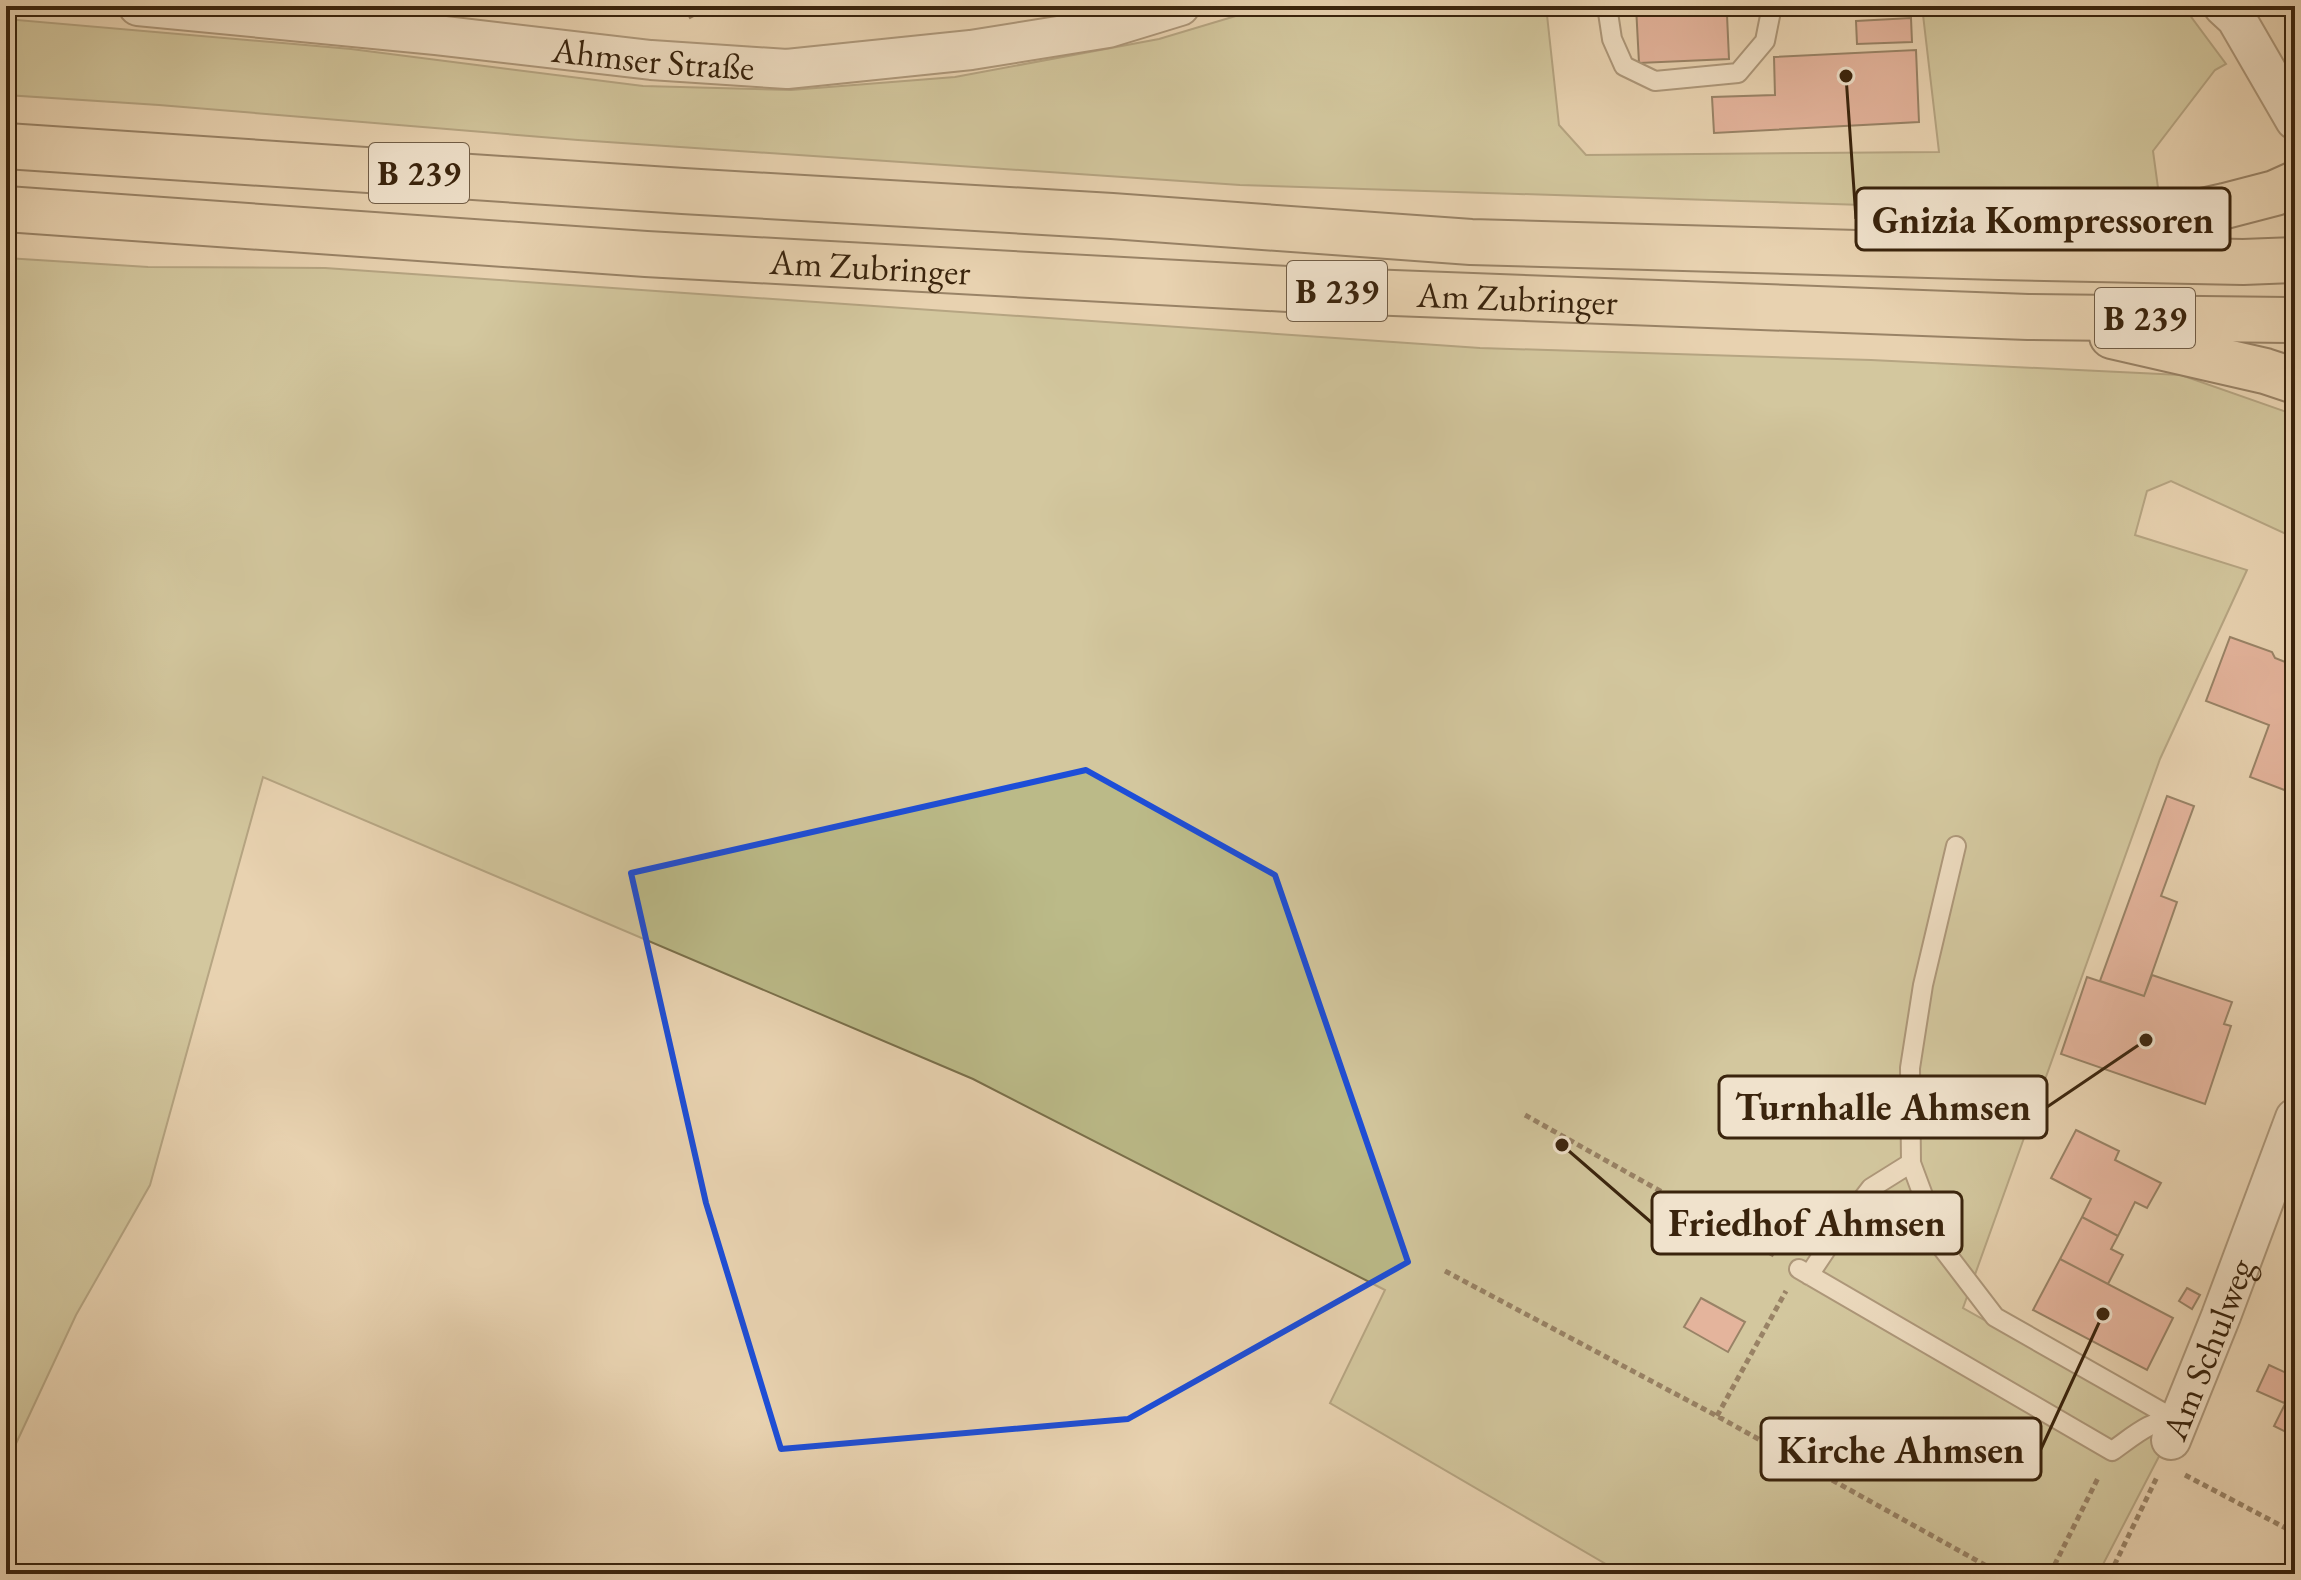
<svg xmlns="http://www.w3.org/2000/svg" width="2301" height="1580" viewBox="0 0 2301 1580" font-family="'EB Garamond',serif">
  <rect width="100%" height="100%" fill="#e8d2b0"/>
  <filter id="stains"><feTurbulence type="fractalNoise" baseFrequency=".0025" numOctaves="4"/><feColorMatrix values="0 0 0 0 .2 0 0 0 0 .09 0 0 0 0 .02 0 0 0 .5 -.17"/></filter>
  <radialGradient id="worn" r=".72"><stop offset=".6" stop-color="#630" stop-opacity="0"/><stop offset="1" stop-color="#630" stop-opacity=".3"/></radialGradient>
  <path fill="#bbba88" stroke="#7a6f4a" stroke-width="2" d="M1269,6H1546L1559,125L1586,155L1939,152L1922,6H2183L2226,64L2215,70L2153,151L2159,195L1988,209L1240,185L578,140L159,105L6,95V19L351,49L643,86L791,90L955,77L1159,39Z
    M6,258L148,267L325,268L1480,348L1871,360L2181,375L2295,415V538L2171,481L2147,491L2135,535L2247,570L2160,759L1963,1308L2152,1414L2168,1439L2098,1574H1623L1330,1403L1385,1290L973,1079L263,777L150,1185L76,1315L6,1465Z"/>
  <path fill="#e19083" stroke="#3a240d" stroke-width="2" d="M684,6H713L690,18Z
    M1636,6H1750L1751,14L1727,15L1729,59L1639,63Z
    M1911,18L1912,42L1857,44L1856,21Z
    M1916,50L1919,122L1714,133L1712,97L1775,95L1774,57Z
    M2230,637L2272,652L2275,658L2295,666V794L2250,777L2269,725L2206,701Z
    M2167,796L2194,806L2161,896L2177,902L2144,996L2100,981Z
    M2152,975L2232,1002L2224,1024L2231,1026L2205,1104L2061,1054L2087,977L2144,996Z
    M2076,1130L2119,1151L2115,1160L2161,1183L2147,1208L2135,1202L2118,1236L2082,1217L2091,1199L2051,1178Z
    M2082,1217L2118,1236L2111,1249L2123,1255L2108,1284L2060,1259Z
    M2060,1259L2173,1318L2147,1370L2033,1310Z
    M2187,1288L2200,1295L2192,1309L2179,1301Z
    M1701,1298L1745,1322L1728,1352L1684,1327Z
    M2269,1365L2295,1377L2284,1403L2257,1391Z
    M2293,1388L2295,1389V1441L2290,1439L2292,1435L2274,1426Z"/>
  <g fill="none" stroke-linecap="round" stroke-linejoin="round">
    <g stroke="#665036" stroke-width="22">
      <path id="lane" d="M1607,6L1612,39L1624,66L1655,81L1738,73L1765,41L1772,6
        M1956,846L1923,985L1910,1068L1911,1163L1943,1249L1995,1317L2178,1421
        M1799,1269L2112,1451C2130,1439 2153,1417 2175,1421
        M1809,1275L1841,1227L1871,1188L1911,1163"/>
    </g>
    <g stroke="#665036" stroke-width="42">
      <g id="street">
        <path id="s1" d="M138,6L436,35L651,60L787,69L971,50L1108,28L1180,6"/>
        <path d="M2223,6L2236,18L2295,120"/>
        <path id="s2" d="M2171,1440L2221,1316L2295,1118"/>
      </g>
    </g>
    <g stroke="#3a240d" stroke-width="48">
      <g id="highway">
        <path d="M6,146L683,191L1112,216L1471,242L1999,257L2243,262L2295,260"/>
        <path id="s3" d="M6,209L646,254L1288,289L2028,317L2295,320"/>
        <path d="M2069,241L2225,206L2275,193L2295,184"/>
        <path d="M2112,336L2265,371L2295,381"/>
      </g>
    </g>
    <path stroke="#3a240d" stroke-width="5" stroke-dasharray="6 4" stroke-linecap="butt" d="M1525,1115L1774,1255
      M1445,1271L1717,1416L2001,1574
      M1717,1416L1786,1291
      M2185,1475L2295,1533
      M2050,1574L2099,1476
      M2110,1574L2158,1475"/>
    <use href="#lane" stroke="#f0e2cc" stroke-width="18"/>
    <use href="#street" stroke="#f0e2cc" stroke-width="38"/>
    <use href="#highway" stroke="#e8d2b0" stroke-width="44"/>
  </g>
  <path d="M0 0H2301V1580H0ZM1086,770L1275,875L1408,1262L1128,1419L781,1449L706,1203L631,873Z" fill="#e8d2b0" fill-opacity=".55" fill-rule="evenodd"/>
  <path fill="none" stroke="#1d4ed8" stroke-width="6" stroke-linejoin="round" d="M1086,770L1275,875L1408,1262L1128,1419L781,1449L706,1203L631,873Z"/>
  <g text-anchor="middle" stroke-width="6" stroke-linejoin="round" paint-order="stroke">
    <g fill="#f0e2cc" stroke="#715d46" stroke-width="2">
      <rect x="369" y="143" width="100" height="60" rx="6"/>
      <rect x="1287" y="261" width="100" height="60" rx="6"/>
      <rect x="2095" y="288" width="100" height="60" rx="6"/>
    </g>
    <g font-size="34" font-weight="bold" fill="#3a240d">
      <text x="419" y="185">B 239</text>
      <text x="1337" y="303">B 239</text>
      <text x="2145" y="330">B 239</text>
    </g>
    <g font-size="36" fill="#3a240d" stroke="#f0e2cc">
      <text dy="13" stroke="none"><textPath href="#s1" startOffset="518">Ahmser Straße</textPath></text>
      <text dy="13" stroke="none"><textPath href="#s3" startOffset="866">Am Zubringer</textPath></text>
      <text dy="13" stroke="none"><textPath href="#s3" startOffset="1514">Am Zubringer</textPath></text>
      <text dy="13" stroke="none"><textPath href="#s2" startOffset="98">Am Schulweg</textPath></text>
    </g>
  </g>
  <path fill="none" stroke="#3a240d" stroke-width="3" d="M1846 76L1856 219M2146 1040L2047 1107M1562 1145L1652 1223M2103 1314L2041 1449"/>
  <g fill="#3a240d" stroke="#f0e2cc" stroke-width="3">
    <circle cx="1846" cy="76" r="8"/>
    <circle cx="2146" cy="1040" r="8"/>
    <circle cx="1562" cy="1145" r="8"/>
    <circle cx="2103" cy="1314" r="8"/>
  </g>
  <g fill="#f0e2cc" stroke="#3a240d" stroke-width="3">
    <rect x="1856" y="188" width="374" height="62" rx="8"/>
    <rect x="1719" y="1076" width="328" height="62" rx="8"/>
    <rect x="1652" y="1192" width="310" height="62" rx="8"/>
    <rect x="1761" y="1418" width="280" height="62" rx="8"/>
  </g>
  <g font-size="38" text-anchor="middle" font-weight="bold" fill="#3a240d">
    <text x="2043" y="233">Gnizia Kompressoren</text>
    <text x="1883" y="1120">Turnhalle Ahmsen</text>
    <text x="1807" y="1236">Friedhof Ahmsen</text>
    <text x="1901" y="1463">Kirche Ahmsen</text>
  </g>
  <rect width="2301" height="1580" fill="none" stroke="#e8d2b0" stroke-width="32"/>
  <rect x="8" y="8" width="2285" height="1564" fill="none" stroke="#3a240d" stroke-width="4"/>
  <rect x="16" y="16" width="2269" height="1548" fill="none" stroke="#3a240d" stroke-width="2"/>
  <rect width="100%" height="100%" filter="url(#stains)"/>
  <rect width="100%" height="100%" fill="url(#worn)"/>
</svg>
